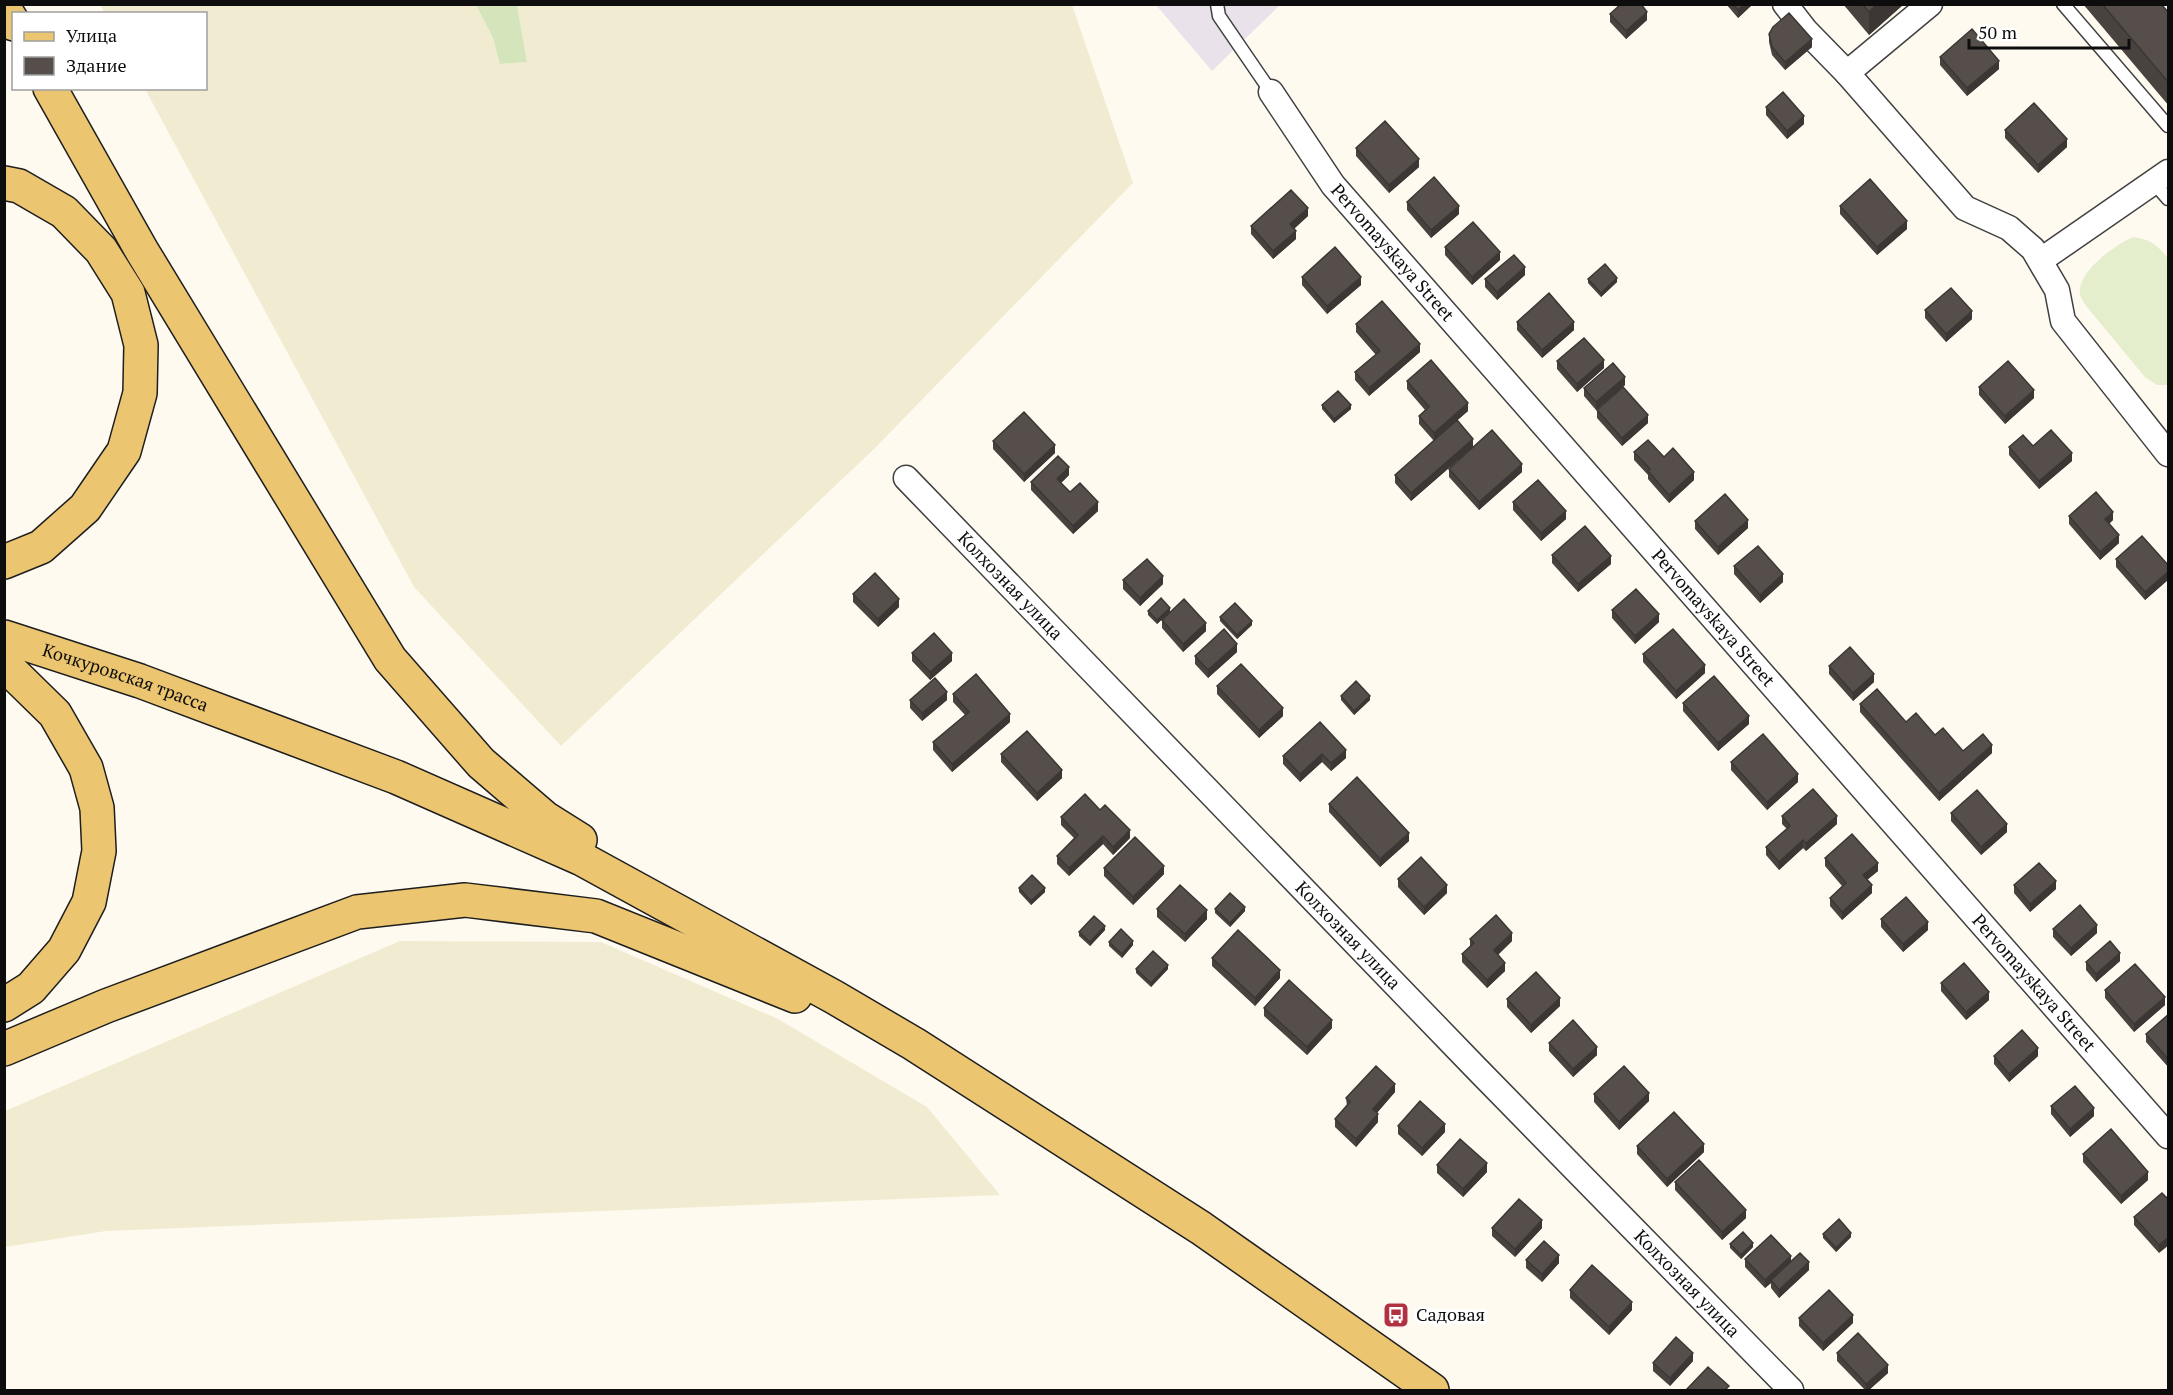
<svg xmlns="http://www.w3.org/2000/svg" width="2173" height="1395" viewBox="0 0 2173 1395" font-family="'PT Serif',serif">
  <rect width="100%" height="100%" fill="#fefaef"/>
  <path fill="#eae2eb" d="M1156,5H1280L1212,71Z"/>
  <path fill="#f1ecd1" d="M100,5H476L493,38L501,64L527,62L517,5H1072L1133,183L875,448L561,746L414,587L145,89L206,88V14L105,13Z
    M400,941L601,942L778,1019L927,1107L1000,1195L106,1231L5,1247V1111Z"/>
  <path fill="#d4e5bb" d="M476,5H517L527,62L500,64L493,38Z"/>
  <path fill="#e4edcc" d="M2133,237C2150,239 2157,245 2168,258V385H2157L2145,377L2087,307C2085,304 2081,299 2080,294C2077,272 2115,245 2133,237Z"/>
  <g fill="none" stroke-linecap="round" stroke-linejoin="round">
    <g stroke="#404040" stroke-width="15">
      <path id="service" d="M1217,4L1219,16L1271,92
        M2063,4L2168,126
        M2154,183L2168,199"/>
    </g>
    <g stroke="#404040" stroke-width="27">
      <g id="minor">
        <path d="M1785,4L1806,31L1847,73L1965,208L2009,228L2033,249L2057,290L2063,321L2168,454"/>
        <path d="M1847,73L1930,4"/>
        <path id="s1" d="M1271,92L1333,185L2168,1136"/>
        <path d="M2041,260L2168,172"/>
        <path id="s2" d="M906,478L1475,1067L1791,1390"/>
      </g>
    </g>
    <g stroke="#1e1e1e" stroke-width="36">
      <g id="primary">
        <path d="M4,8L14,24"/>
        <path d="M50,88L142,251L390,659L481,763L545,818L580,840"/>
        <path d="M4,183L19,186L64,212L101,250L128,293L141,345L140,393L124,451L85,508L41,547L4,562"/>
        <path id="s3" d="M4,637L140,681L396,777L582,859L834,997L914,1044L1201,1228L1432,1390"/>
        <path d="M4,664L55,714L86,768L97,808L99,851L89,902L64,950L31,988L4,1005"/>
        <path d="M4,1049L106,1006L357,912L465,900L596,916L795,996"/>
      </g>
    </g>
    <use href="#service" stroke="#fff" stroke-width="12"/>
    <use href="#minor" stroke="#fff" stroke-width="24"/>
    <use href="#primary" stroke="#ecc570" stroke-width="33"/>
  </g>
  <path fill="#494340" d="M1726,4H1753L1738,18Z
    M1843,4H1904L1869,35Z
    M2083,4H2161L2169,13V106Z
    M1610,14L1647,20L1626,39L1610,22Z
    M1769,34L1812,47L1785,70L1772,55L1769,42Z
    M1940,57L1999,69L1967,96L1940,65Z
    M1766,107L1804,124L1787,139L1766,115Z
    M2005,130L2067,147L2038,173L2005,138Z
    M1356,148L1419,167L1389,193L1356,156Z
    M1407,202L1459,214L1431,238L1407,210Z
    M1840,206L1907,229L1877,255L1840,214Z
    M1308,216L1294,229L1296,239L1273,259L1251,234V226Z
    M1445,247L1500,260L1472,285L1445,255Z
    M1525,275L1497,300L1485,287V279Z
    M1302,277L1361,285L1327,314L1302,285Z
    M1588,279L1617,282L1601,297L1588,283Z
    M1925,310L1972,319L1946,342L1925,318Z
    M1517,322L1574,330L1542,358L1517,330Z
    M1356,324L1420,352L1369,396L1355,380V372L1376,355L1356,332Z
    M1557,361L1604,368L1577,392L1557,369Z
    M1407,381L1468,411L1457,420L1473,447L1411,501L1395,483V475L1434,441L1419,424V416L1425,410L1407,389Z
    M1625,385L1596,410L1584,396V388Z
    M1979,387L2034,398L2005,424L1979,395Z
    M1322,405L1351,409L1334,423L1322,409Z
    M1597,410L1648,423L1622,446L1597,418Z
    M993,441L1055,453L1024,482L993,449Z
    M2033,446L2072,461L2039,489L2009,455V447Z
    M1634,452L1664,457L1694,480L1669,503L1648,479V475L1634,460Z
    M1449,469L1522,472L1479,510L1449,477Z
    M1069,475L1061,483L1070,492L1098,511L1073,534L1031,490V482Z
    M1513,502L1566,519L1541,541L1513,510Z
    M2069,516L2113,520L2109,524L2119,543L2100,560L2069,524Z
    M1695,521L1748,528L1718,555L1695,529Z
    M1552,555L1611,564L1578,592L1552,563Z
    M2116,559L2169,566V579L2145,600L2116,567Z
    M1734,566L1783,582L1760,603L1734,574Z
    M1123,580L1163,584L1140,606L1123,589Z
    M853,594L899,607L878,627L853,602Z
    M1612,610L1659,622L1635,644L1612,618Z
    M1148,611L1170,612L1157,624L1148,615Z
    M1220,617L1252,625L1237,639L1220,621Z
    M1162,620L1206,631L1183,652L1162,628Z
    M1237,652L1208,678L1195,664V656Z
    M912,653L952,661L930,680L912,661Z
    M1643,654L1705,673L1676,699L1643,662Z
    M1829,666L1874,682L1853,701L1829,674Z
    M1217,686L1283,716L1259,738L1217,694Z
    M953,694L1010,722L952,772L933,750V742L965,715L953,702Z
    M1341,696L1370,700L1354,715L1341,700Z
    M910,700H947L922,721L910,708Z
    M1683,703L1749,724L1718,751L1683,711Z
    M1860,704L1935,735L1963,751L1992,753L1939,801L1860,712Z
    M1320,722L1346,758L1331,771L1322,762L1300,782L1283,764V756Z
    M1001,754L1062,778L1037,801L1001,762Z
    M1731,762L1798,782L1767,810L1731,770Z
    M1329,804L1409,841L1380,867L1329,812Z
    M1100,810L1130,838L1113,855L1103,844L1069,876L1057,864V856L1074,838L1061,825V817Z
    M1951,813L2007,832L1981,855L1951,821Z
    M1782,816L1837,824L1806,851L1803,848L1779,870L1766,855V847L1787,829L1782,824Z
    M1825,858L1878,871L1867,880L1872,893L1842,920L1830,906V898L1842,886L1825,866Z
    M1104,868L1164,874L1133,905L1104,876Z
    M1398,879L1447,893L1424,915L1398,887Z
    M2014,885L2056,889L2030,912L2014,893Z
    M1019,888L1045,892L1031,905L1019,892Z
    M1157,909L1207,919L1185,942L1157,917Z
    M1215,909L1245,911L1230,927L1215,913Z
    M1881,919L1928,930L1903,952L1881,927Z
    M2053,929L2097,933L2071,956L2053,937Z
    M1105,930L1090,946L1079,936V932Z
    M1470,939L1512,941L1498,955L1505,971L1487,988L1462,962V954L1470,946Z
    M1109,942L1133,945L1122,958L1109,946Z
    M1212,958L1280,978L1255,1006L1212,966Z
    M2120,961L2096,982L2086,970V962Z
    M1136,969H1168L1151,987L1136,973Z
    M1941,983L1989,1000L1966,1020L1941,991Z
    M2105,990L2165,1005L2134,1032L2105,998Z
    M1507,999L1560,1006L1531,1033L1507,1007Z
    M1264,1008L1332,1028L1307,1055L1264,1016Z
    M2169,1014V1068L2146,1042V1034Z
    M1549,1043L1597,1055L1573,1077L1549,1051Z
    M1994,1056H2038L2009,1082L1994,1064Z
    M1395,1092L1377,1113L1378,1122L1356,1147L1335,1127V1119L1347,1106L1346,1098Z
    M1594,1094L1649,1101L1619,1130L1594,1102Z
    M2051,1106L2094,1116L2070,1137L2051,1114Z
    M1398,1126L1445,1132L1422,1156L1398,1134Z
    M1637,1146L1704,1152L1667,1187L1637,1154Z
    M2083,1154L2148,1180L2121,1204L2083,1162Z
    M1437,1165L1487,1172L1463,1197L1437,1173Z
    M1675,1182L1746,1218L1722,1240L1675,1190Z
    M2162,1193L2159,1253L2134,1225V1217Z
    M1492,1228H1542L1515,1257L1492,1236Z
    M1823,1234L1851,1237L1836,1252L1823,1238Z
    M1730,1244L1753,1247L1741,1259L1730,1248Z
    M1745,1259L1791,1261L1809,1270L1779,1298L1771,1288V1283L1765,1288L1745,1267Z
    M1526,1260L1559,1263L1542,1282L1526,1268Z
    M1570,1290L1632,1310L1609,1335L1570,1298Z
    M1799,1318L1853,1323L1823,1351L1799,1326Z
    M1837,1353L1888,1373L1869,1390H1865L1837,1361Z
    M1693,1361L1670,1386L1653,1371V1363Z"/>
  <path fill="#3c3734" d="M1744,4H1753L1738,18V10Z
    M1877,4H1904L1869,35V12Z
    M1647,12V20L1626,39V31Z
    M1812,39V47L1785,70V62Z
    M1999,61V69L1967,96V88Z
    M1804,116V124L1787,139V131Z
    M2067,139V147L2038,173V165Z
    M1419,159V167L1389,193V185Z
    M1459,206V214L1431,238V230Z
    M1308,208V216L1290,232V224Z
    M1907,221V229L1877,255V247Z
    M1296,231V239L1273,259V251Z
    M1500,252V260L1472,285V277Z
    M1525,267V275L1497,300V292Z
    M1361,277V285L1327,314V306Z
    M1617,278V282L1601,297V293Z
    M1972,311V319L1946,342V334Z
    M1574,322V330L1542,358V350Z
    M1420,344V352L1369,396V388Z
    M1604,360V368L1577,392V384Z
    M1625,377V385L1596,410V402Z
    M2034,390V398L2005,424V416Z
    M1468,403V411L1434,441V433Z
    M1351,405V409L1334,423V419Z
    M1648,415V423L1622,446V438Z
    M1473,439V447L1411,501V493Z
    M1055,445V453L1024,482V474Z
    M2072,453V461L2039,489V481Z
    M1522,464V472L1479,510V502Z
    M1069,467V475L1057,487V479Z
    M1694,472V480L1669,503V495Z
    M1098,502V511L1073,534V526Z
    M1566,511V519L1541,541V533Z
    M2113,512V520L2105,527V519Z
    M1748,520V528L1718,555V547Z
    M2119,535V543L2100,560V552Z
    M1611,556V564L1578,592V584Z
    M2169,571V579L2145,600V592Z
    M1783,574V582L1760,603V595Z
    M1163,576V584L1140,606V598Z
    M899,599V607L878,627V619Z
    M1170,608V612L1157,624V620Z
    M1659,614V622L1635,644V636Z
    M1252,621V625L1237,639V635Z
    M1206,623V631L1183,652V644Z
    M1237,644V652L1208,678V670Z
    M952,653V661L930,680V672Z
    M1705,665V673L1676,699V691Z
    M1874,674V682L1853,701V693Z
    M947,692V700L922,721V713Z
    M1370,696V700L1354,715V711Z
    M1283,708V716L1259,738V730Z
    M1010,714V722L952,772V764Z
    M1749,716V724L1718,751V743Z
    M1992,745V753L1939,801V793Z
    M1346,750V758L1331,771V763Z
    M1322,754V762L1300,782V774Z
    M1062,770V778L1037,801V793Z
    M1798,774V782L1767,810V802Z
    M1837,816V824L1806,851V843Z
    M2007,824V832L1981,855V847Z
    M1130,830V838L1113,855V847Z
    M1409,833V841L1380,867V859Z
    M1103,836V844L1069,876V868Z
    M1803,840V848L1779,870V862Z
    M1878,863V871L1863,883V875Z
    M1164,866V874L1133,905V897Z
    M2056,881V889L2030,912V904Z
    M1447,885V893L1424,915V907Z
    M1872,885V893L1842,920V912Z
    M1045,888V892L1031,905V901Z
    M1245,907V911L1230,927V923Z
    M1207,910V919L1185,942V934Z
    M1928,922V930L1903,952V944Z
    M2097,925V933L2071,956V948Z
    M1105,926V930L1090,946V942Z
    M1512,933V941L1494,958V950Z
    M1133,941V945L1122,958V954Z
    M2120,953V961L2096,982V974Z
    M1505,963V971L1487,988V980Z
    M1168,965V969L1151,987V983Z
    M1280,970V978L1255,1006V998Z
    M1989,992V1000L1966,1020V1012Z
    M2165,997V1005L2134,1032V1024Z
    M1560,998V1006L1531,1033V1025Z
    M1332,1020V1028L1307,1055V1047Z
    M1597,1047V1055L1573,1077V1069Z
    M2038,1048V1056L2009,1082V1074Z
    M1395,1084V1092L1373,1117V1109Z
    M1649,1093V1101L1619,1130V1122Z
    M2094,1108V1116L2070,1137V1129Z
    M1378,1114V1122L1356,1147V1139Z
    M1445,1124V1132L1422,1156V1148Z
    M1704,1144V1152L1667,1187V1179Z
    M1487,1163V1172L1463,1197V1189Z
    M2148,1172V1180L2121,1204V1196Z
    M1746,1210V1218L1722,1240V1232Z
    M1542,1220V1228L1515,1257V1249Z
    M1851,1233V1237L1836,1252V1248Z
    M2169,1237V1245L2159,1253V1245Z
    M1753,1243V1247L1741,1259V1255Z
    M1559,1255V1263L1542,1282V1274Z
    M1791,1256V1264L1771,1280V1283L1765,1288V1280Z
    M1809,1262V1270L1779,1298V1290Z
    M1632,1302V1310L1609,1335V1327Z
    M1853,1315V1323L1823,1351V1343Z
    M1693,1353V1361L1670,1386V1378Z
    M1888,1365V1373L1869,1390H1866V1384Z"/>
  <path fill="#554e4b" stroke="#3c3734" stroke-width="1.5" d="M1621,4H1641L1647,12L1626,31L1610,14Z
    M1733,4H1744L1738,10Z
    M1862,4H1877L1869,12Z
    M2102,4H2161L2169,13V83Z
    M1789,13L1812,39L1785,62L1772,47L1769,34L1773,27Z
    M1972,29L1999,61L1967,88L1940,57Z
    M1783,92L1804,116L1787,131L1766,107Z
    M2034,103L2067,139L2038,165L2005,130Z
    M1385,121L1419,159L1389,185L1356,148Z
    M1434,177L1459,206L1431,230L1407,202Z
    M1870,179L1907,221L1877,247L1840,206Z
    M1291,190L1308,208L1290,224L1296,231L1273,251L1251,226Z
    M1473,222L1500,252L1472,277L1445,247Z
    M1335,247L1361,277L1327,306L1302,277Z
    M1514,255L1525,267L1497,292L1485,279Z
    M1605,264L1617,278L1601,293L1588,279Z
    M1951,288L1972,311L1946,334L1925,310Z
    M1549,293L1574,322L1542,350L1517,322Z
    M1382,301L1420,344L1369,388L1355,372L1380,351L1356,324Z
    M1584,338L1604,360L1577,384L1557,361Z
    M1431,360L1468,403L1434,433L1419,416L1429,407L1407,381Z
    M2008,361L2034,390L2005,416L1979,387Z
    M1613,363L1625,377L1596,402L1584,388Z
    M1623,387L1648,415L1622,438L1597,410Z
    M1338,391L1351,405L1334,419L1322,405Z
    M1024,412L1055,445L1024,474L993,441Z
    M1457,420L1473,439L1411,493L1395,475Z
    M1492,430L1522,464L1479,502L1449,469Z
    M2051,430L2072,453L2039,481L2009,447L2023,435L2033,446Z
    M1648,440L1664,457L1673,448L1694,472L1669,495L1648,471L1650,469L1634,452Z
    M1058,456L1069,467L1057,479L1070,492L1080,483L1098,502L1073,526L1031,482Z
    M1538,480L1566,511L1541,533L1513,502Z
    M2096,492L2113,512L2105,519L2119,535L2100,552L2069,516Z
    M1725,494L1748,520L1718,547L1695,521Z
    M1585,526L1611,556L1578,584L1552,555Z
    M2142,536L2169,566V571L2145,592L2116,559Z
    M1758,546L1783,574L1760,595L1734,566Z
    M1147,559L1163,576L1140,598L1123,580Z
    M875,573L899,599L878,619L853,594Z
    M1636,589L1659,614L1635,636L1612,610Z
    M1161,598L1170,608L1157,620L1148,611Z
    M1184,599L1206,623L1183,644L1162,620Z
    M1235,603L1252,621L1237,635L1220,617Z
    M1224,629L1237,644L1208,670L1195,656Z
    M1673,629L1705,665L1676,691L1643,654Z
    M934,633L952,653L930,672L912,653Z
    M1850,647L1874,674L1853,693L1829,666Z
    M1241,664L1283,708L1259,730L1217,686Z
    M976,674L1010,714L952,764L933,742L969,712L953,694Z
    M1714,676L1749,716L1718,743L1683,703Z
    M935,678L947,692L922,713L910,700Z
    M1356,681L1370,696L1354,711L1341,696Z
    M1877,689L1906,722L1916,713L1935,735L1943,728L1963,751L1983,734L1992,745L1939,793L1860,704Z
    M1320,722L1346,750L1331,763L1322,754L1300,774L1283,756Z
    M1027,731L1062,770L1037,793L1001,754Z
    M1763,734L1798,774L1767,802L1731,762Z
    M1357,777L1409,833L1380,859L1329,804Z
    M1813,789L1837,816L1806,843L1803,840L1779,862L1766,847L1790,826L1782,816Z
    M1977,790L2007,824L1981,847L1951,813Z
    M1085,794L1100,810L1105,805L1130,830L1113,847L1103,836L1069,868L1057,856L1078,835L1061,817Z
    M1852,834L1878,863L1863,875L1872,885L1842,912L1830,898L1846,883L1825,858Z
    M1135,837L1164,866L1133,897L1104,868Z
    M1421,857L1447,885L1424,907L1398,879Z
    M2039,863L2056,881L2030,904L2014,885Z
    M1032,875L1045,888L1031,901L1019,888Z
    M1180,885L1207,910L1185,934L1157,909Z
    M1230,893L1245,907L1230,923L1215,909Z
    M1906,897L1928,922L1903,944L1881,919Z
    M2080,905L2097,925L2071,948L2053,929Z
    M1496,915L1512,933L1494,950L1505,963L1487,980L1462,954L1474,943L1470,939Z
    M1094,916L1105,926L1090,942L1079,932Z
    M1121,929L1133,941L1122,954L1109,942Z
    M1238,930L1280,970L1255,998L1212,958Z
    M2110,941L2120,953L2096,974L2086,962Z
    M1153,951L1168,965L1151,983L1136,969Z
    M1964,963L1989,992L1966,1012L1941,983Z
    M2135,964L2165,997L2134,1024L2105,990Z
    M1536,972L1560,998L1531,1025L1507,999Z
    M1289,980L1332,1020L1307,1047L1264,1008Z
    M2169,1014V1060L2146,1034Z
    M1573,1020L1597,1047L1573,1069L1549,1043Z
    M2022,1030L2038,1048L2009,1074L1994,1056Z
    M1376,1066L1395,1084L1373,1109L1378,1114L1356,1139L1335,1119L1350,1102L1346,1098Z
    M1624,1066L1649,1093L1619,1122L1594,1094Z
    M2075,1086L2094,1108L2070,1129L2051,1106Z
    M1420,1101L1445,1124L1422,1148L1398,1126Z
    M1674,1112L1704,1144L1667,1179L1637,1146Z
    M2111,1129L2148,1172L2121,1196L2083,1154Z
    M1460,1139L1487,1163L1463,1189L1437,1165Z
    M1699,1160L1746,1210L1722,1232L1675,1182Z
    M2162,1193L2169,1200V1237L2159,1245L2134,1217Z
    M1519,1199L1542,1220L1515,1249L1492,1228Z
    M1839,1219L1851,1233L1836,1248L1823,1234Z
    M1743,1232L1753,1243L1741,1255L1730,1244Z
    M1771,1235L1791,1256L1765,1280L1745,1259Z
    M1544,1241L1559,1255L1542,1274L1526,1260Z
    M1800,1253L1809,1262L1779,1290L1771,1280Z
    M1592,1265L1632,1302L1609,1327L1570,1290Z
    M1829,1290L1853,1315L1823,1343L1799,1318Z
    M1858,1333L1888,1365L1866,1384L1837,1353Z
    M1676,1337L1693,1353L1670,1378L1653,1363Z
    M1708,1367L1729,1386L1725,1390H1688L1687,1389Z"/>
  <defs>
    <g id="bus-square" transform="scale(1.35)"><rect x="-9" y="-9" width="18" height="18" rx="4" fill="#b13140" stroke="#fff"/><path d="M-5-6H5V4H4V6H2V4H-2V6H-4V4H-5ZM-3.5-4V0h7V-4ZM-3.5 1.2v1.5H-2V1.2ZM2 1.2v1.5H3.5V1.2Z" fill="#fff"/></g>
  </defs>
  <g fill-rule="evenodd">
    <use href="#bus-square" x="1396" y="1315"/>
  </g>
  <g text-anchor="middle" stroke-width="6" stroke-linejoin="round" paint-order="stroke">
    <g font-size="18" fill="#0d0d0d" stroke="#fff">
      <text dy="6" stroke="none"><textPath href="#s1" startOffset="202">Pervomayskaya Street</textPath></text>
      <text dy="6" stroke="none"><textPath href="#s2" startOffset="150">Колхозная улица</textPath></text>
      <text dy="6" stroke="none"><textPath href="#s1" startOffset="688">Pervomayskaya Street</textPath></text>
      <text dy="6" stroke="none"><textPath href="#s3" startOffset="128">Кочкуровская трасса</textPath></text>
      <text dy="6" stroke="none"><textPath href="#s2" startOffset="636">Колхозная улица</textPath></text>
      <text dy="6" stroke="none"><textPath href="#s1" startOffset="1174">Pervomayskaya Street</textPath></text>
      <text dy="6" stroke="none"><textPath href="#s2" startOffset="1122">Колхозная улица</textPath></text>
    </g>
    <g font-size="18" fill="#0d0d0d" stroke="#fff" text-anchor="start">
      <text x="1416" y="1321">Садовая</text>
    </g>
  </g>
  <rect width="2173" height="1395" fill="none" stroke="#0d0d0d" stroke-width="12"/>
  <rect x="12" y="12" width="195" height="78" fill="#ffffff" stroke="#9e9e9e" stroke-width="1.5"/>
  <rect x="24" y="32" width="30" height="9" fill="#ecc570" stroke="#9e9e9e" stroke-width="1.5"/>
  <text x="66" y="42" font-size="18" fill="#0d0d0d">Улица</text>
  <rect x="24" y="57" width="30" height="18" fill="#554e4b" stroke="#9e9e9e" stroke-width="1.5"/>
  <text x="66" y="72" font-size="18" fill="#0d0d0d">Здание</text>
  <path d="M1969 39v9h160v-9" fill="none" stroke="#0d0d0d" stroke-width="3"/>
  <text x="1978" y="39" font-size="18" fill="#0d0d0d" stroke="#ffffff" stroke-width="4.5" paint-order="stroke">50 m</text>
</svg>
